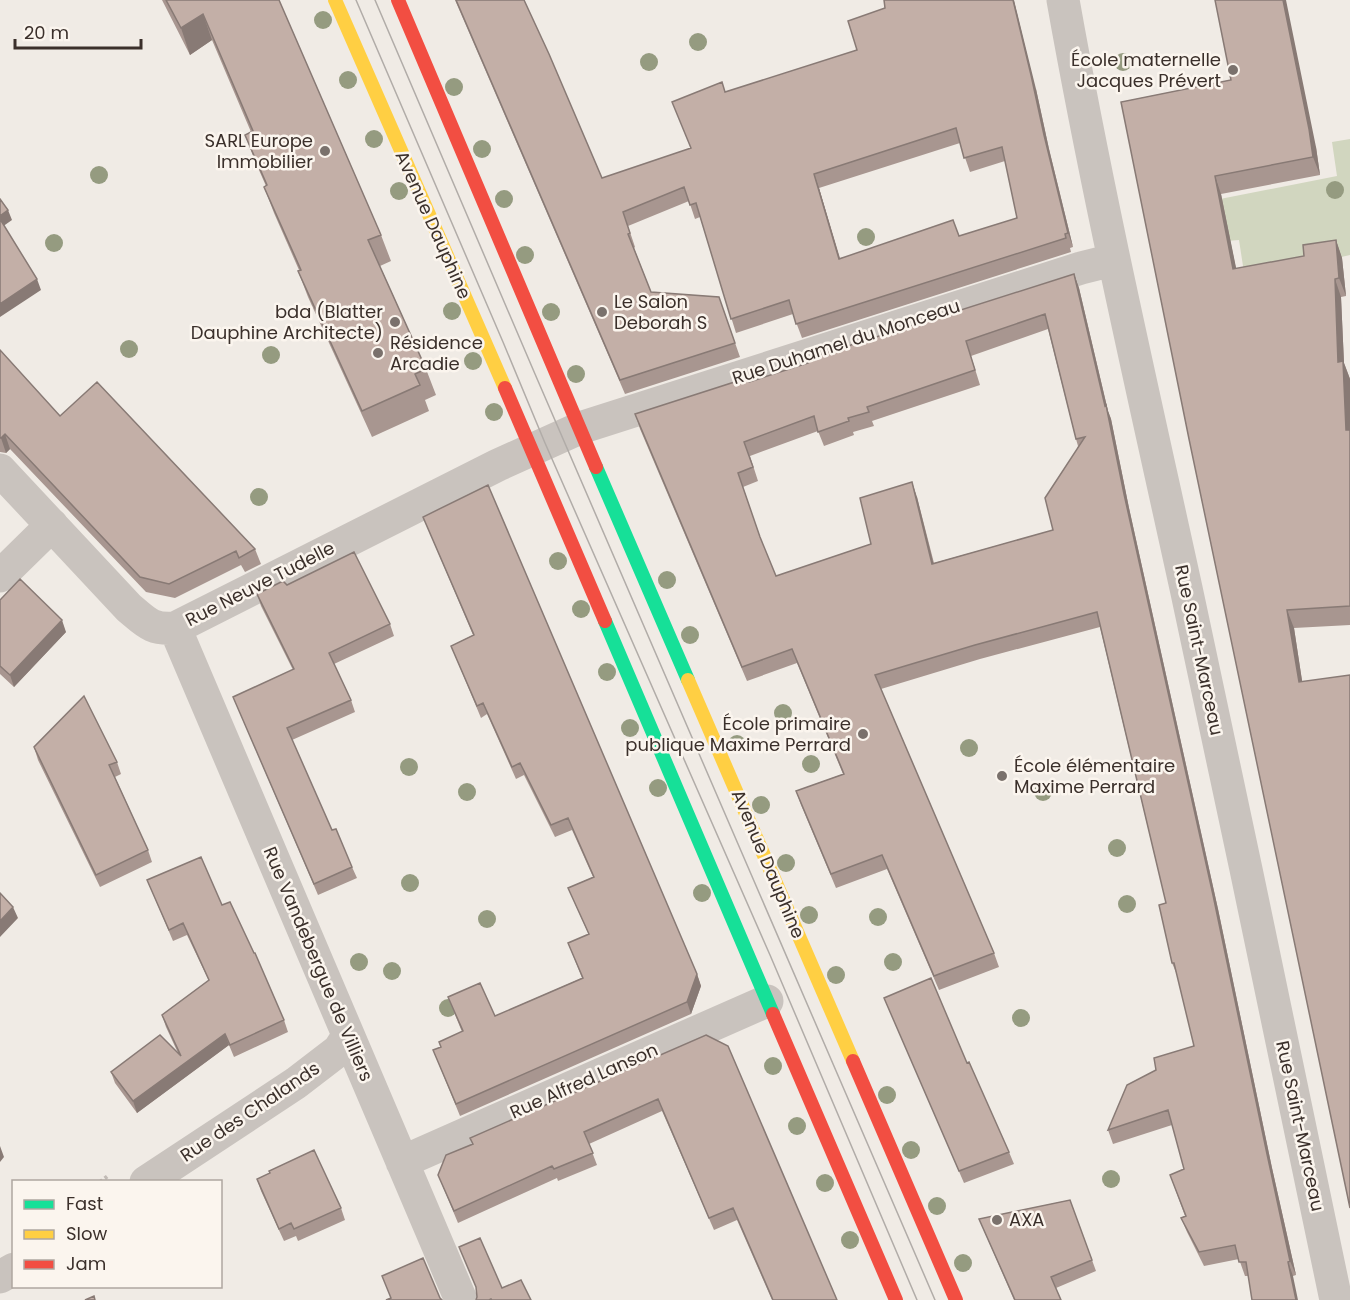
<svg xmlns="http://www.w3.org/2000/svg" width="1350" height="1300" viewBox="0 0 1350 1300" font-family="Poppins,sans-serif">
  <rect width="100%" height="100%" fill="#f0ebe5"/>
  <path fill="#d1d6bf" d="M1350,139V255L1245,279L1239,240L1227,241L1220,199L1337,176L1332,142Z"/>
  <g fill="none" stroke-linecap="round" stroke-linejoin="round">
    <path stroke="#c2bbb6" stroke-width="4" stroke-dasharray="3 3" stroke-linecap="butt" d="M100,1182L109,1175"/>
    <path stroke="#c9c3be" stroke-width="33" d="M1063,0C1098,197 1143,392 1186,588C1237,825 1287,1063 1336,1300
      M0,470L129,608C146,622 151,630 175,628L498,465L580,428L1081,268L1113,260
      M0,576L52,525
      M175,628L461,1300
      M402,1162L767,1001
      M146,1182L296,1083L339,1050L348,1036
      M0,1277L14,1269"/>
    <path stroke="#16e098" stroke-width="14" d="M596,467L688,680
      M605,621L773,1014"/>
    <path stroke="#ffcf43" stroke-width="14" d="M335,0L505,388
      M688,680L853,1061"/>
    <path stroke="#f24e42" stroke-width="14" d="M398,0L596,467
      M505,388L605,621
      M773,1014L896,1300
      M853,1061L956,1300"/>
    <path stroke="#b1aca8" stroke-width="1.5" d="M356,0L503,342L545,443L770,955L917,1300
      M375,0L535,374L935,1300"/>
  </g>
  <g fill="#959b80">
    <circle cx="323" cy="20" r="9"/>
    <circle cx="698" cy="42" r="9"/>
    <circle cx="649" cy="62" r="9"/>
    <circle cx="1123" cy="62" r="9"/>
    <circle cx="348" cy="80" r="9"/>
    <circle cx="454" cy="87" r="9"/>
    <circle cx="374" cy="139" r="9"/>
    <circle cx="482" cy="149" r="9"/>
    <circle cx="99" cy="175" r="9"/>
    <circle cx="1335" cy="190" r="9"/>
    <circle cx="399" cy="191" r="9"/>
    <circle cx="504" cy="199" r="9"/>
    <circle cx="866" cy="237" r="9"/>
    <circle cx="54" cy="243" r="9"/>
    <circle cx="525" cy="255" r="9"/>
    <circle cx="452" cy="311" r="9"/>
    <circle cx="551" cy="312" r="9"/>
    <circle cx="129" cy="349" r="9"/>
    <circle cx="271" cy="355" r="9"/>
    <circle cx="473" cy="361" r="9"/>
    <circle cx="576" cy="374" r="9"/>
    <circle cx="494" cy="412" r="9"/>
    <circle cx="259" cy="497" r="9"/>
    <circle cx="558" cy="561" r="9"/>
    <circle cx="667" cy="580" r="9"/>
    <circle cx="581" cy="609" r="9"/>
    <circle cx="690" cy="635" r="9"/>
    <circle cx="607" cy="672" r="9"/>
    <circle cx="783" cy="713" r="9"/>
    <circle cx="630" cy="728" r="9"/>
    <circle cx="737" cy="744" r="9"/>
    <circle cx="969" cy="748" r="9"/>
    <circle cx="811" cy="764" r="9"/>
    <circle cx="409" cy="767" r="9"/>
    <circle cx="658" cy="788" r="9"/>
    <circle cx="467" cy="792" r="9"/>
    <circle cx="1043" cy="792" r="9"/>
    <circle cx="761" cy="805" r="9"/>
    <circle cx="1117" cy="848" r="9"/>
    <circle cx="786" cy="863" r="9"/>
    <circle cx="410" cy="883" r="9"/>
    <circle cx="702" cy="893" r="9"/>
    <circle cx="1127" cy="904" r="9"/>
    <circle cx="809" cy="915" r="9"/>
    <circle cx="878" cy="917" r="9"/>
    <circle cx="487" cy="919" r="9"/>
    <circle cx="359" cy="962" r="9"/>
    <circle cx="893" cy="962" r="9"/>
    <circle cx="392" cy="971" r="9"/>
    <circle cx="836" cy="975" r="9"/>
    <circle cx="448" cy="1008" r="9"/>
    <circle cx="1021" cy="1018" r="9"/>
    <circle cx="773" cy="1066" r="9"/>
    <circle cx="887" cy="1095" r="9"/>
    <circle cx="797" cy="1126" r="9"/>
    <circle cx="911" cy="1150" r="9"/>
    <circle cx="1111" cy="1179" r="9"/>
    <circle cx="825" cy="1183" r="9"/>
    <circle cx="937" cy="1206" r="9"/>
    <circle cx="850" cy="1240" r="9"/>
    <circle cx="963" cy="1263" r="9"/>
  </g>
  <path fill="#a89690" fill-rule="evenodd" d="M162,0H279L381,235L391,261L380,266L426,369L436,395L425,400L429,411L372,437L308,297L298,271L299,270L274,213L264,187L266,186L255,161L245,135L251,132L212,40L190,55Z
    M455,0H524L602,178L690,149L725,92L1036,89L1049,149L1073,247L1070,248L1071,252L802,338L793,314L736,333L700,217L695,219L689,201L628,226L635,247L634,248L651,292L719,297L740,357L625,394ZM960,143L970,172L1005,161L1017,218L959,236L840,258L819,188Z
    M1231,80L1316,147L1320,175L1221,194L1236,269L1304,256L1336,240L1342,258L1346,296L1341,297L1344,363L1350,379V625L1294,628L1302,681L1350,1208L1121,102Z
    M1074,274L1079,288L1108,411L1111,419L1129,508L1218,909L1272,1168L1296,1275L1293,1276H1245L1239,1259L1204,1266L1187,1232L1181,1218L1185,1216L1170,1175L1184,1169L1172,1125L1113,1144L1108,1130L1156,1070L1194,1046L1178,977L1172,963L1166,903L1100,627L980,659L881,689L994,953L999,967L939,990L887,869L836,888L801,805L796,791L843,774L797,663L747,681L640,429L635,414L749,382L808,363ZM1048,329L1076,439L1078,446L1053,530L934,563L917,497L871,544L776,576L761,541L743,487L758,481L750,456L818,431L824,446L854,435L853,432L874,426L872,421L980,385L971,356Z
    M0,350L60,416L255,549L261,564L245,572L241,565L175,598L146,592L10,449L6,453L0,452Z
    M423,517L697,974L701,986L691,1014L460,1116L433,1050L441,1047L462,1032L448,997L495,1016L582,978L568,943L589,935L568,888L593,877L572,830L555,837L524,775L516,779L487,714L481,718L451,646L473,635Z
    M287,585L390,624L394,636L334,664L351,700L355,712L292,740L332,830L352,867L357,878L318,895L233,697L293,670L261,606L257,594Z
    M0,600L66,632L14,687L0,674Z
    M34,747L117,762L121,774L115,777L148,850L152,862L100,887L38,760Z
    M147,880L222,905L284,1020L288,1032L234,1057L229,1045L137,1113L115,1083L111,1072L178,1053L166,1027L162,1015L209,981L187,935L173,941Z
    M884,998L967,1063L1009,1152L1014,1164L964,1183Z
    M706,1035L837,1300H772L737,1220L714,1230L662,1111L589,1144L597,1165L558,1181L557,1178L458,1223L438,1175Z
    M257,1179L341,1208L345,1220L298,1241L296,1236L284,1241L261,1191Z
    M1070,1200L1096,1271L1056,1288L1061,1300H1014L979,1219Z"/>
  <path fill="#887a75" d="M1013,0H1014L1036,89L1049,149L1073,247L1068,233L1044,135Z
    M1283,0H1286L1316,147L1320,175L1313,157Z
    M203,14L212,40L190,55L181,28Z
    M814,174L819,188L844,273L839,259Z
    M1215,176L1221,194L1240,287L1233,269Z
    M8,210L12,220L2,227L0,221V216Z
    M1336,240L1342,258L1346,296L1339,278Z
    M1074,274L1079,288L1108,411L1111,419L1129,508L1218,909L1272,1168L1296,1275L1290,1261L1267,1154L1105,406Z
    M37,279L41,290L0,317V304Z
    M1335,279L1341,297L1344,363L1350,379V441L1346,430L1338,362Z
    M5,434L10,449L6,453L1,438Z
    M912,482L917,497L937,578L932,564Z
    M1287,610L1294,628L1305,700L1299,682Z
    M62,620L66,632L14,687L10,675Z
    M13,907L18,918L0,937V921Z
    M697,974L701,986L691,1014L687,1002Z
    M225,1034L229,1045L137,1113L133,1101Z
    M0,1146L4,1157L0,1162Z
    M1288,1262L1293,1276L1298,1300H1296Z"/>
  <path fill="#c3afa7" stroke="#887a75" stroke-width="1.5" fill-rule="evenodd" d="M166,0H279L381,235L368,240L426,369L415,374L420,385L362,411L298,271L301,270L264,187L267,185L245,135L253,131L203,14L181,28Z
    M456,0H524L549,54L602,178L691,148L672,102L722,82L725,92L857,50L848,21L885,8L884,0H1013L1031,75L1044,135L1068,233L1065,234L1066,238L796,324L789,300L731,319L696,203L690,205L684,187L623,212L630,233L628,234L651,292L719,297L735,343L620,380ZM956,128L964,158L1002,147L1017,218L959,236L953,220L839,259L814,174Z
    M1215,0H1283L1309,129L1313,157L1215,176L1233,269L1304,256L1303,245L1336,240L1339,278L1335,279L1338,362L1343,361L1346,430H1350V606L1287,610L1299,682L1350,675V1208L1189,439L1121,102L1231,80Z
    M0,199L8,210L0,216Z
    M0,219L37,279L0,304Z
    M1074,274L1105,406L1106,405L1124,494L1213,895L1267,1154L1290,1261L1288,1262L1296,1300H1252L1246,1262H1239L1235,1245L1199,1252L1181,1218L1186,1216L1170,1175L1184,1169L1168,1110L1108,1130L1127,1085L1156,1070L1154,1058L1194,1046L1174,963H1172L1159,905L1166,903L1097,612L975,645L875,675L994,953L934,976L882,855L831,874L796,791L844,774L792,649L742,667L635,414L747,378L749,382L808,363L807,359ZM1045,314L1076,439L1085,437L1045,498L1053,530L932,564L912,482L860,498L871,544L776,576L760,537L738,473L753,467L744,442L814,416L818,432L849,421L848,418L869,412L867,407L975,370L966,341Z
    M0,350L60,416L97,382L255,549L239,558L236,551L169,584L140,577L5,434L1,438H0Z
    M488,485L697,974L687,1002L456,1104L433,1050L441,1047L439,1042L463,1031L448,997L480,983L495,1016L583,978L568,943L589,934L568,888L594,877L568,818L551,825L520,763L512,767L483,703L477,706L451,646L474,635L423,517Z
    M354,552L390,624L329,653L351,700L287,728L332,830L336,829L352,867L314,884L233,697L294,669L257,594L283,581L287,585Z
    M20,579L62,620L10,675L0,666V600Z
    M84,696L117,762L109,765L148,850L96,875L34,747Z
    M201,857L222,905L230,902L254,953H255L284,1020L230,1045L225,1034L133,1101L111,1072L160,1035L181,1056L162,1015L209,980L183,923L169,930L147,880Z
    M0,893L13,907L0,921Z
    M931,978L967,1063L969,1062L1009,1152L959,1171L884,998Z
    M706,1035L728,1046L837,1300H773L733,1208L709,1218L658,1099L584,1132L593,1153L554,1169L552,1166L454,1211L438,1175L446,1155L473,1144L470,1138Z
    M314,1150L341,1208L294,1229L291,1223L279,1229L257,1179L270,1173L269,1171Z
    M1070,1200L1092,1260L1051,1277L1061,1300H1015L979,1219Z
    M480,1238L502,1288L521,1280L531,1300H492L491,1299L489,1300H476L477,1297L476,1287L459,1247Z
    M423,1258L440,1298L442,1300H386L391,1298L382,1276Z
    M94,1296L95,1300H85Z"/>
  <g fill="#7a716c" stroke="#fbf5ee" stroke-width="2">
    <circle cx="1233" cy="70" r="6"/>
    <circle cx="325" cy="151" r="6"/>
    <circle cx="602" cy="312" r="6"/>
    <circle cx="395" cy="322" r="6"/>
    <circle cx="378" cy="353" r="6"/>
    <circle cx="863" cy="734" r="6"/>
    <circle cx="1002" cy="776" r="6"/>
    <circle cx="997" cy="1220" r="6"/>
  </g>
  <g text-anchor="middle" stroke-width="5" stroke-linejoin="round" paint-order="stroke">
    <g font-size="18" fill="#3b302b" stroke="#fbf5ee" text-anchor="end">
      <text x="1221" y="66">École maternelle<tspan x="1221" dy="21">Jacques Prévert</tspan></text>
      <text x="313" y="147">SARL Europe<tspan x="313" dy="21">Immobilier</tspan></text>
      <text x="614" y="308" text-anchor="start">Le Salon<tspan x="614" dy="21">Deborah S</tspan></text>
      <text x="383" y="318">bda (Blatter<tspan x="383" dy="21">Dauphine Architecte)</tspan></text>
      <text x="390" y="349" text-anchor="start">Résidence<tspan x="390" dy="21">Arcadie</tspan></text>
      <text x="851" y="730">École primaire<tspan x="851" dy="21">publique Maxime Perrard</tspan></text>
      <text x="1014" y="772" text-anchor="start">École élémentaire<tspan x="1014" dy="21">Maxime Perrard</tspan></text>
      <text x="1009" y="1226" text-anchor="start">AXA</text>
    </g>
    <g font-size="18" fill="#3b302b" stroke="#fbf5ee">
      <text transform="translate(433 225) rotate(66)" y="6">Avenue Dauphine</text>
      <text transform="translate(846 342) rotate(-18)" y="6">Rue Duhamel du Monceau</text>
      <text transform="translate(260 584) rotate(-27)" y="6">Rue Neuve Tudelle</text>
      <text transform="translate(1199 650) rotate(78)" y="6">Rue Saint-Marceau</text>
      <text transform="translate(768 864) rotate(67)" y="6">Avenue Dauphine</text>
      <text transform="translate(318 964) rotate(67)" y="6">Rue Vandebergue de Villiers</text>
      <text transform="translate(584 1081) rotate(-24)" y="6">Rue Alfred Lanson</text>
      <text transform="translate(250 1112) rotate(-34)" y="6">Rue des Chalands</text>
      <text transform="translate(1300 1126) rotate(78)" y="6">Rue Saint-Marceau</text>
    </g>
  </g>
  <rect x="12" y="1180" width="210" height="108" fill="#fbf5ee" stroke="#aea6a0" stroke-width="1.5"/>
  <rect x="24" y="1200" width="30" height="9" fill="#16e098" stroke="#aea6a0" stroke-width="1.5"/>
  <text x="66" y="1210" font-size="18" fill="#3b302b">Fast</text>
  <rect x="24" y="1230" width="30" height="9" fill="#ffcf43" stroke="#aea6a0" stroke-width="1.5"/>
  <text x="66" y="1240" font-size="18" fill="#3b302b">Slow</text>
  <rect x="24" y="1260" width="30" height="9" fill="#f24e42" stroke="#aea6a0" stroke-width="1.5"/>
  <text x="66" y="1270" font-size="18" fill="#3b302b">Jam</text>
  <path d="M15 39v9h126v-9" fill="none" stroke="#3b302b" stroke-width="3"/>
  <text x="24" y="39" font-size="18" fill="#3b302b" stroke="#fbf5ee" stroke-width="4.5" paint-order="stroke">20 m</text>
</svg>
